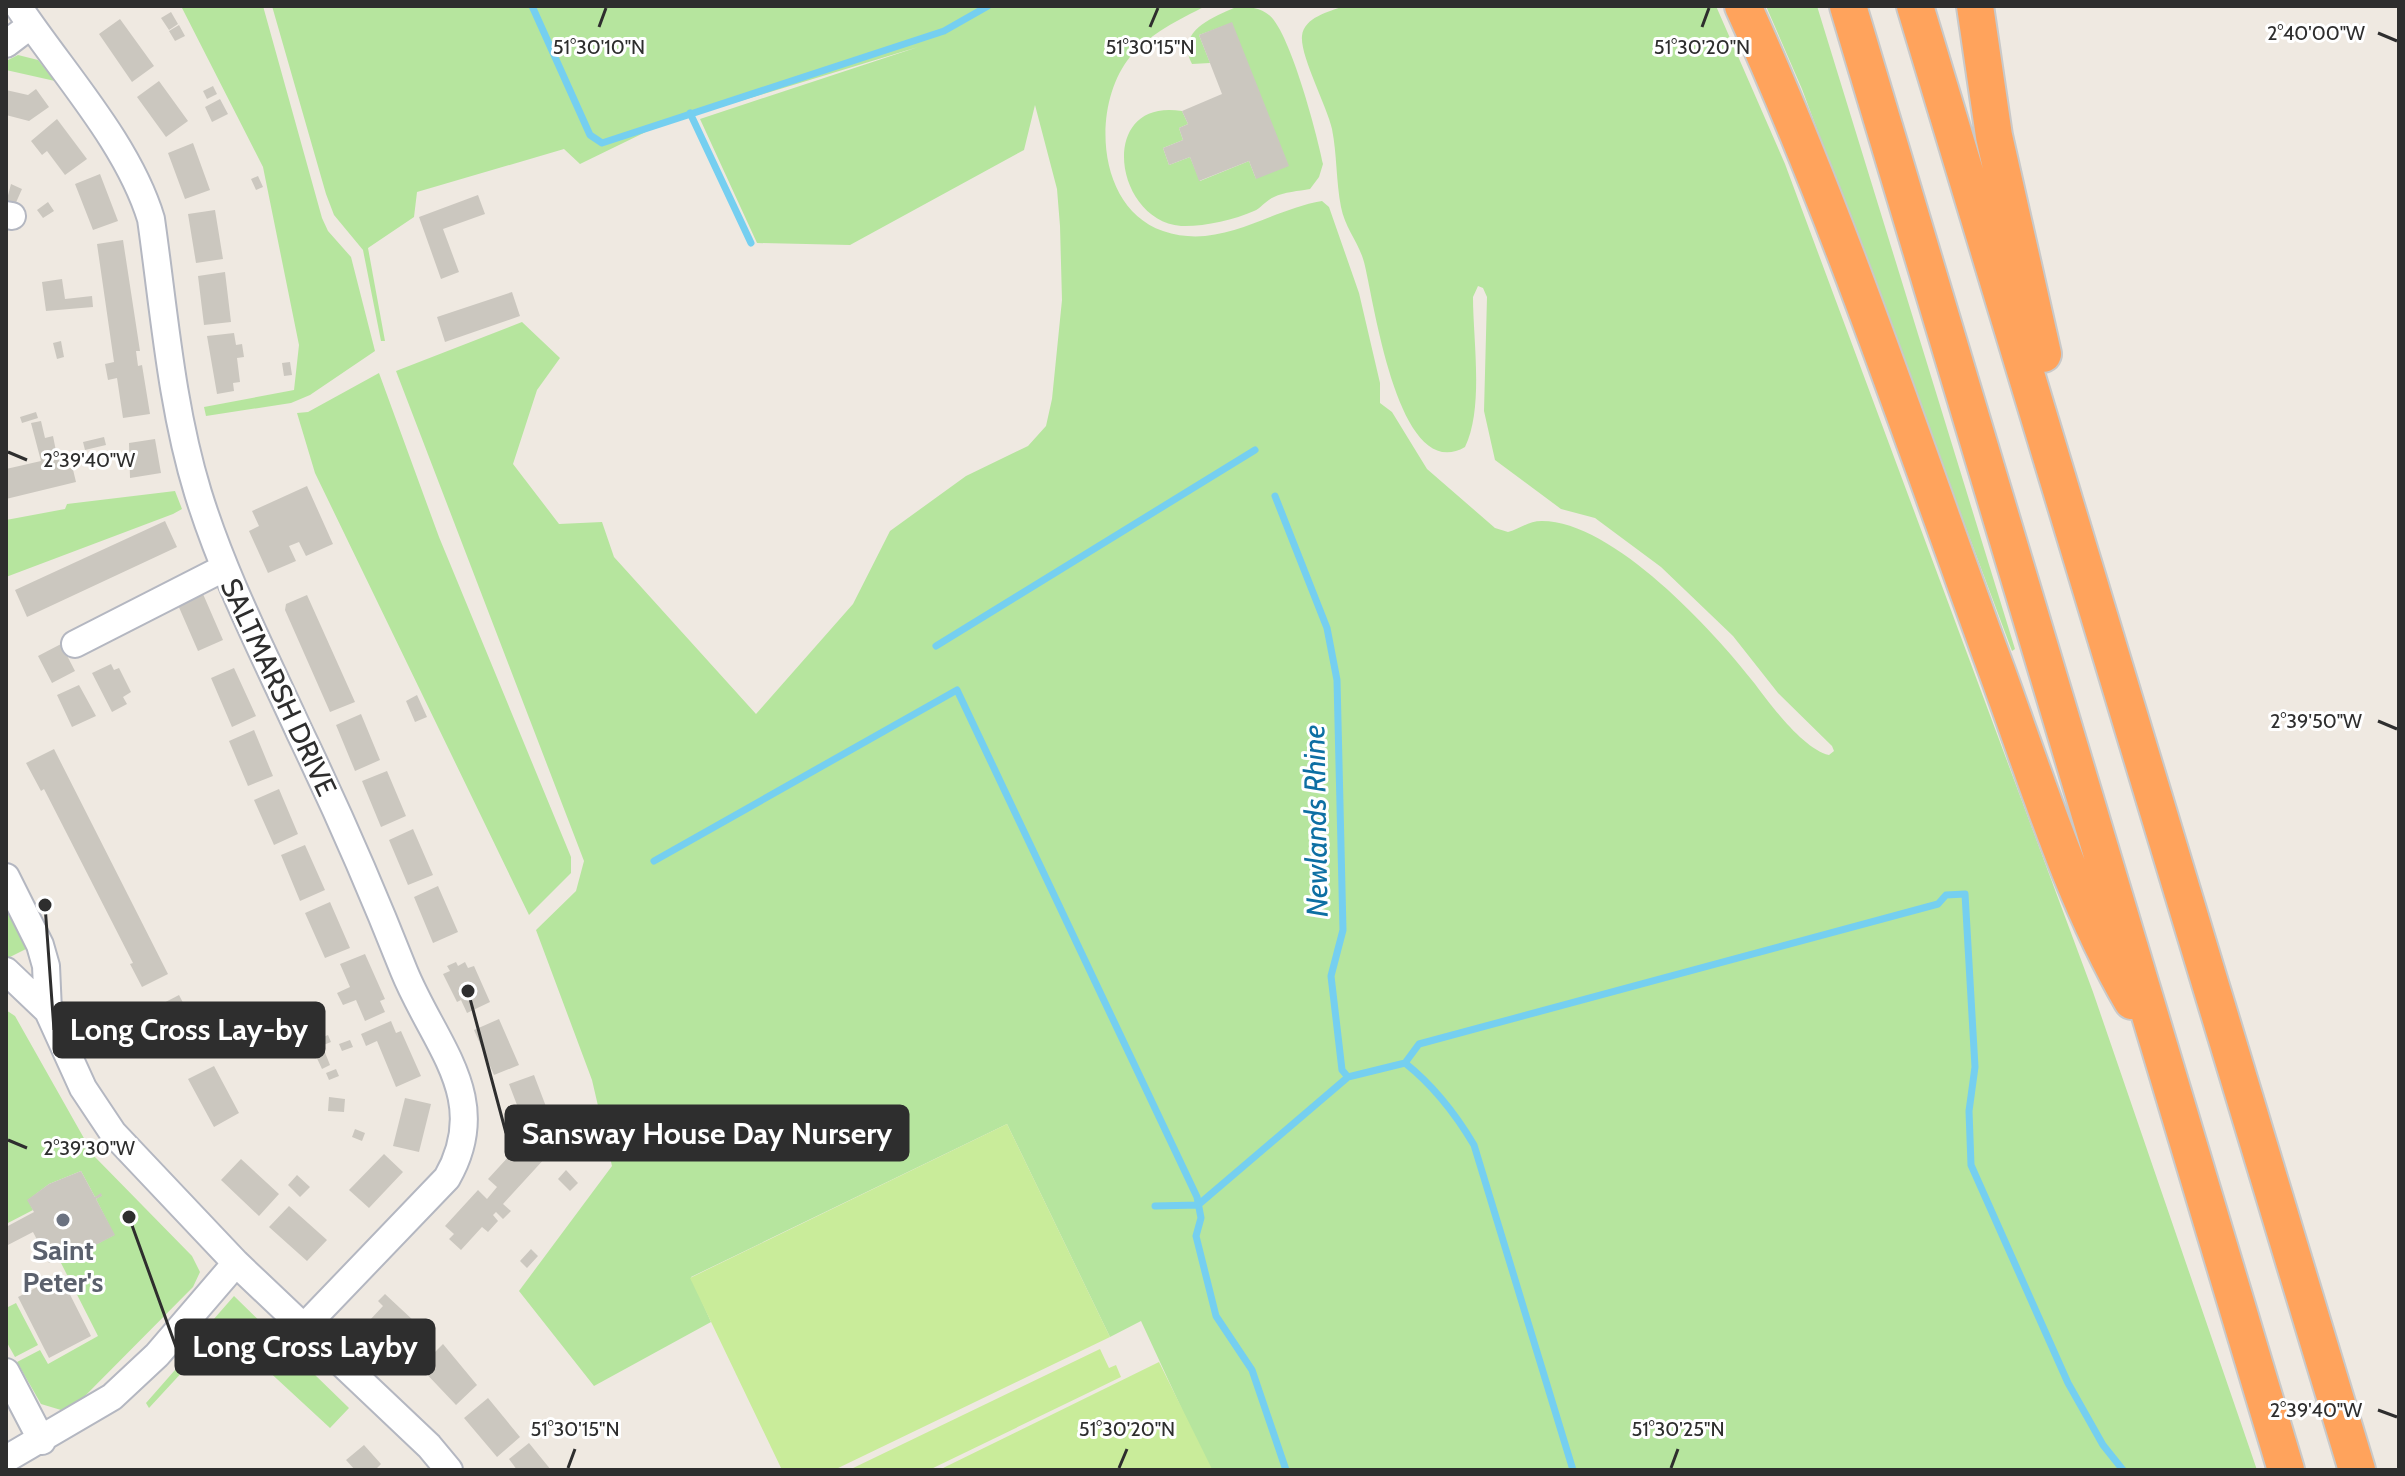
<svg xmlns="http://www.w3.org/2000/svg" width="2405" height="1476" viewBox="0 0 2405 1476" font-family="Cabin,sans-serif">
  <rect width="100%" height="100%" fill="#efe9e1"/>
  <path fill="#b6e59e" d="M181,6H263L322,218L328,231L351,257L375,351L310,395L291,403L206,416L204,407L294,390L299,345L263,167Z
    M272,6H1206C1178,20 1151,33 1130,57C1091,105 1096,208 1163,231C1221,251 1268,210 1322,201L1329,207L1359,293L1380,383V403L1392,412L1427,469L1495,528L1508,532C1520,529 1528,521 1542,521C1613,521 1714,631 1755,684C1770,704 1803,749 1829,755L1834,751L1832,746L1778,693L1733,636L1661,567L1595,518L1561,509L1495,460L1484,411L1487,297L1483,288L1478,286L1473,297C1473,340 1484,408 1465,447C1398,486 1374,300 1364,262C1359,243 1345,228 1341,207C1336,181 1337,154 1332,129C1327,106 1300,56 1302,36C1304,17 1329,12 1344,6H1716L1785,164L2093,992L2257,1470H1210L1141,1321L1110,1337L1007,1124L691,1277L711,1322L594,1386L519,1291L612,1166L592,1080L536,930L576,891L584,861L396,371L522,322L560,358L537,390L513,464L559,524L602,522L614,557L756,714L853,604L890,531L966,476L1028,446L1046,426L1052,399L1062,300L1060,226L1057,189L1035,105L1024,150L850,245L757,243L700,119L918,47L658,126L580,164L564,149L417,192L414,217L368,248L385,341H381L363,250L334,215L326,194Z
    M1239,6C1249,7 1261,8 1269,15C1290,32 1317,134 1323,164L1319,177L1310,189C1299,191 1284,192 1274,197C1266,200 1261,208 1254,211C1234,220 1202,227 1181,226C1113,220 1097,97 1182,111L1188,124L1179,128L1183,140L1163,148L1169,165L1190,157L1200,181L1249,161L1256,179L1232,23L1199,35L1210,63L1192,64C1174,31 1215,16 1239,6Z
    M1766,6H1817L2015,649L2012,651L1802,89Z
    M18,55L38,60L55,81L6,70V61Z
    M379,373L439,537L571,857V873L529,915L315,473L297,413L308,412Z
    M175,491L182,509L173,514L6,577V520L65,509L67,504Z
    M6,900L30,947L8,958L6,955Z
    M6,1010L15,1016L94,1156L192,1256L200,1272L193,1287L80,1401L61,1410L41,1404L17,1362L40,1350L48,1364L98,1336L61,1263L114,1235L96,1199L102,1195L95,1197L81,1171L49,1184L28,1200L33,1210L6,1224Z
    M234,1296L349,1408L330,1428L239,1344L225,1358L209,1343L149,1408L146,1403L204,1337L213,1320Z
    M16,1303L38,1345L15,1357L6,1341V1308Z"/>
  <path fill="#c9ec9a" d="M1007,1124L1110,1337L834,1470H782L690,1278Z
    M1100,1349L1109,1368L1116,1365L1121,1377L929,1470H849Z
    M1159,1362L1212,1469L939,1470Z"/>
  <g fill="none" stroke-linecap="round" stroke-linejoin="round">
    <path stroke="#75cff0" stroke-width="7" d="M532,6L590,135L602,143L944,31L988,6
      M690,113L751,243
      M1275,496L1327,628L1337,680L1343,930L1331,976L1342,1070L1348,1077L1405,1063C1434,1086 1455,1113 1474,1145L1573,1470
      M936,646L1255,450
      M654,861L957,690L1197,1197L1201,1218L1196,1236L1216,1316L1252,1370L1286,1470
      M1405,1063L1419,1044L1938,904L1946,895L1965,894L1975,1067L1969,1111L1971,1165L2068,1383L2103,1445L2123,1470
      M1155,1206L1198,1205L1348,1077"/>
  </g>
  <path fill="#cbc7bf" d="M171,12L178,24L169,30L161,18Z
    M120,19L154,66L132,82L99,34Z
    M1232,22L1289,166L1256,179L1249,161L1199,181L1190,157L1169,165L1163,148L1183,140L1179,128L1188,124L1182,111L1222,94L1199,35Z
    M179,25L185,36L175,41L169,31Z
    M159,81L188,121L166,137L137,97Z
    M213,86L217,94L207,99L203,91Z
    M36,89L49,107L29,121L6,115V90L28,95Z
    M220,99L228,114L212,122L205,107Z
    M57,119L87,159L65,175L47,151L42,155L31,141Z
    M193,143L210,190L185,199L168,153Z
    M100,174L118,221L93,230L75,184Z
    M258,176L263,187L256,190L251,179Z
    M11,184L22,189L14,207L6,203Z
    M478,195L485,214L443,229L459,272L441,279L419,217Z
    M48,202L54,211L43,218L37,210Z
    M215,210L223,259L196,263L188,214Z
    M123,240L140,351H136L138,366L142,365L150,414L123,418L117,378L108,380L105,364L114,362L97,244Z
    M225,272L231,322L204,325L198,276Z
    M62,279L65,299L92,296L93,307L46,311L42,282Z
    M512,292L520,316L445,342L437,317Z
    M234,333L236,345L242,344L244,357L237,358L240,382L233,383L234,391L217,394L207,336Z
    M61,341L64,357L57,359L53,343Z
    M290,362L292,375L284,376L282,363Z
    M36,412L38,418L22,423L20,417Z
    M41,421L45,438L53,436L57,456L69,453L76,482L6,499V469L41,461L31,423Z
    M104,437L106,445L85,450L83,442Z
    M155,439L161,473L130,478L129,443Z
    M307,486L333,544L306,556L299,542L289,546L296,561L268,573L249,531L259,526L252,511Z
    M165,521L177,547L27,617L15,590Z
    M203,594L223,640L198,651L178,605Z
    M307,595L355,702L330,712L285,610L286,604Z
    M61,644L75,671L52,683L38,656Z
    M111,664L114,670L119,668L131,692L123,697L127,704L112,712L92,673Z
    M234,668L256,716L232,727L211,678Z
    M79,685L96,716L72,727L57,695Z
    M417,695L427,717L415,722L406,701Z
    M361,714L380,760L355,771L336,725Z
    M254,730L273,776L248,786L229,741Z
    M54,749L168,974L142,987L130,964L133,963L44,789L41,791L26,763Z
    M387,771L406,816L381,827L362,781Z
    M279,789L298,834L274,845L254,800Z
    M413,829L433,875L408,885L389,840Z
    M305,845L325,890L300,901L281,855Z
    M438,886L458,932L433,943L414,897Z
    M330,902L350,948L325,958L305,913Z
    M365,954L385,999L380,1001L385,1012L365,1021L356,1000L343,1005L337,993L350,987L340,964Z
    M456,962L458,966L465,962L468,968L474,966L490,1002L467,1013L461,1000L457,1002L443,974L450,971L447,966Z
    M179,995L203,1041L178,1055L154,1008Z
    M499,1019L519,1065L494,1075L474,1030Z
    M391,1021L396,1033L401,1031L421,1076L396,1087L377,1041L366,1046L361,1034Z
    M328,1035L331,1042L321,1046L319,1039Z
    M350,1040L353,1047L342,1051L339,1044Z
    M324,1050L330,1065L322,1069L315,1054Z
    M214,1066L239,1113L214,1127L188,1079Z
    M336,1069L339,1076L329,1080L326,1073Z
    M534,1075L550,1117L525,1126L509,1084Z
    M329,1097L345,1099L344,1112L328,1111Z
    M405,1098L431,1104L419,1152L393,1146Z
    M355,1129L365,1133L362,1141L352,1137Z
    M520,1144L529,1152L534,1146L546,1157L503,1204L511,1211L503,1219L496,1212L493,1215L498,1221L488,1232L482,1227L461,1250L449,1239L454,1234L445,1226L478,1190L487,1199L497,1187L488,1179Z
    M384,1154L403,1172L369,1208L349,1190Z
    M241,1159L279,1194L259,1216L221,1180Z
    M566,1170L578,1183L570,1191L558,1179Z
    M81,1171L95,1197L101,1193L102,1196L96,1199L115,1235L61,1263L59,1258L49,1263L33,1232L6,1246V1227L34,1212L27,1200L49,1184Z
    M297,1175L310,1187L300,1197L288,1185Z
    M289,1206L327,1240L307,1261L269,1227Z
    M531,1249L538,1256L527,1268L520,1261Z
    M60,1275L91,1336L49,1358L18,1297Z
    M385,1294L430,1336L409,1358L369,1321L383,1306L378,1301Z
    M443,1344L477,1385L456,1405L420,1367Z
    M488,1398L520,1437L497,1457L464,1418Z
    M529,1443L551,1470H517L509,1459Z
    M364,1445L381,1464L375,1470H355L346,1460Z"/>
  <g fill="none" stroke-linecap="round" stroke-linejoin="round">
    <g stroke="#b4b7c1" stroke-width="30">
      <path id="minor" d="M18,6C62,72 128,143 151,219C164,310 171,405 198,493C224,577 264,654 300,733C338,812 372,890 404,971C434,1045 493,1098 447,1178L305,1326
        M6,44L31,25
        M6,215L12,216
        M75,644L224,568
        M6,877L40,945L46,966L48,1011L83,1088L113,1133L236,1263L429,1446L449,1470
        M6,971L48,1011
        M6,1372L42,1441
        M6,1459L112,1397L157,1355L236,1263"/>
    </g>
    <g stroke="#c9c9c9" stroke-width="40">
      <path id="highway" d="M1743,6C1838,216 1912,438 1991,655C2034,771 2070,894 2132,1001
        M1848,6L2286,1470
        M1915,6L2357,1470
        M1975,6L1994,136L2043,354"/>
    </g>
    <use href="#minor" stroke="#fff" stroke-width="26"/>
    <use href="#highway" stroke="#ffa35c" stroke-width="36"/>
  </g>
  <path fill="none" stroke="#2e2e2e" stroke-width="3" d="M599,27L606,8M1150,27L1158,8M1702,27L1709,8M2378,33L2397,41M8,452L27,460M2378,721L2397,729M8,1140L27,1148M2378,1410L2397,1417M568,1468L575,1449M1119,1468L1127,1449M1671,1468L1678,1449"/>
  <circle fill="#6b7280" stroke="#fff" stroke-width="3" cx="63" cy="1220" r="8"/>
  <g text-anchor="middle" stroke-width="6" stroke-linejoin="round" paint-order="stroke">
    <g font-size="28" fill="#2e2e2e" stroke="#fff">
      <text transform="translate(279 687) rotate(65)" y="10">SALTMARSH DRIVE</text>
    </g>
    <g font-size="28" font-weight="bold" fill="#5b616d" stroke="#fff">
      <text x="63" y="1260">Saint<tspan x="63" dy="32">Peter's</tspan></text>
    </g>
    <g font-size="30" font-style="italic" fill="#0d6fa3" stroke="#fff">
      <text transform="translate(1316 821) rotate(-91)" y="10">Newlands Rhine</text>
    </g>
  </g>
  <g font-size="20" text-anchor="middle" fill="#2e2e2e" stroke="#fff" stroke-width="6" stroke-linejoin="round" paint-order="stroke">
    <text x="2316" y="40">2°40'00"W</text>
    <text x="599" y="54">51°30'10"N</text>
    <text x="1702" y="54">51°30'20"N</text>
    <text x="1150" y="54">51°30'15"N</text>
    <text x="89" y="467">2°39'40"W</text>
    <text x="2316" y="728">2°39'50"W</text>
    <text x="89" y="1155">2°39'30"W</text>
    <text x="2316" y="1417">2°39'40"W</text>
    <text x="575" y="1436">51°30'15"N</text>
    <text x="1127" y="1436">51°30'20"N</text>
    <text x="1678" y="1436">51°30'25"N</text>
  </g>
  <path fill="none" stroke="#2e2e2e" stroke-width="3" d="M45 905L54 1030M468 991L506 1133M129 1217L176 1347"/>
  <g fill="#2e2e2e" stroke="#fff" stroke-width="3">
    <circle cx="45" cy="905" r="8"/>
    <circle cx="468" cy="991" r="8"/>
    <circle cx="129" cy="1217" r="8"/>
  </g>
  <g fill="#2e2e2e" stroke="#2e2e2e" stroke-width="3">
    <rect x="54" y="1003" width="270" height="54" rx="8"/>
    <rect x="506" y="1106" width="402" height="54" rx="8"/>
    <rect x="176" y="1320" width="258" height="54" rx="8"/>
  </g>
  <g font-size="30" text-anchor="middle" font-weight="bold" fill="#fff">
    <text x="189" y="1040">Long Cross Lay-by</text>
    <text x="707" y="1144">Sansway House Day Nursery</text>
    <text x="305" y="1357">Long Cross Layby</text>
  </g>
  <rect width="2405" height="1476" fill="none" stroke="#2e2e2e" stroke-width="16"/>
</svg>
